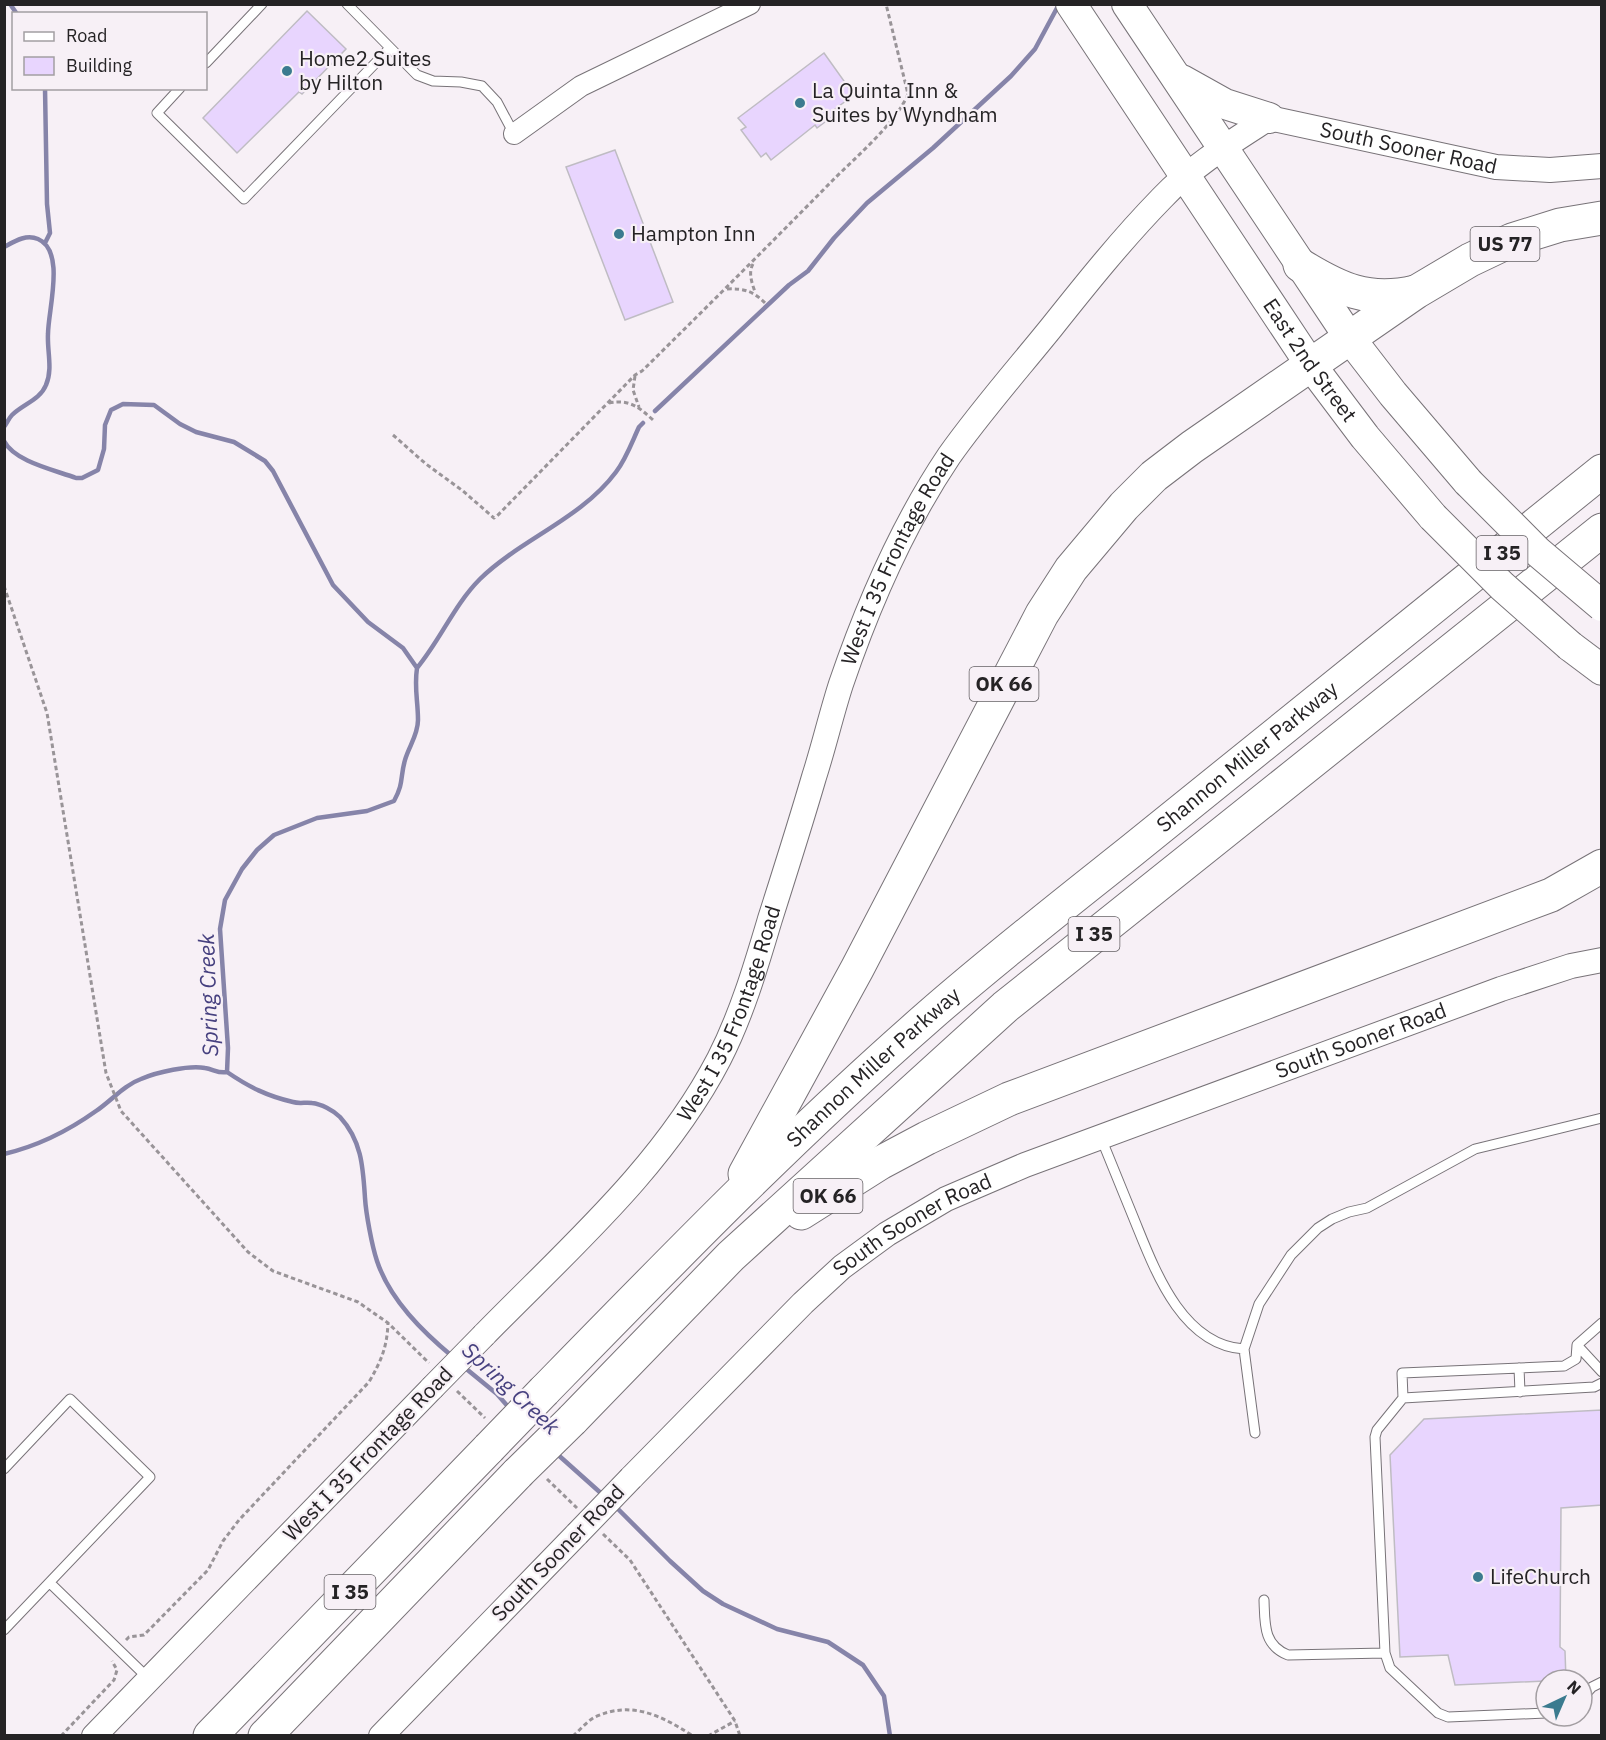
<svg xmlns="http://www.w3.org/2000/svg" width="1606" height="1740" viewBox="0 0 1606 1740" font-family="'IBM Plex Sans',sans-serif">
  <rect width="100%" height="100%" fill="#f7f0f6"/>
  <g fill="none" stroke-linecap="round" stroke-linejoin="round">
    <path stroke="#8684a9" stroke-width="4.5" d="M10,4L17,14
      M45,88L47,204L50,233L45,243
      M4,247C15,241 26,234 38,239C66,251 48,310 48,334C47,351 53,369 46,385C40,400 23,404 12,415C9,418 7,423 4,427
      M655,411L789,285L808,271L834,238L867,203L933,148L1011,76L1035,49L1057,8
      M4,441C15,462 55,470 76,478H82L98,470L104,449L105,425L111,410L123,404L154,405L180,424L196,432L234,442L265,461L273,471L333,585L368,622L403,648L417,668C414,688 418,701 418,720C418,735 409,746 405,760C400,777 404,783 394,801L367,811L317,818L274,835L257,850L242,869L225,900L220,929L228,1048L227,1072
      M417,668C441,639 454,605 480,579C521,539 581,519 616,472C626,459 632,442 639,427L643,423
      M227,1072C249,1087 267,1096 293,1102C299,1104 306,1102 312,1103C321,1104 333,1110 340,1117C362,1141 363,1168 365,1198C366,1214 372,1246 377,1261C390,1300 423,1332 453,1357
      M4,1154C38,1146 68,1131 96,1111C111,1101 124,1085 141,1079C157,1072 189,1065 205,1068C213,1069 219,1074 227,1072
      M464,1367L497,1394L511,1410
      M556,1453L603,1495
      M614,1505L670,1561L703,1591L723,1604L777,1629L828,1642L863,1665L884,1696L890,1736"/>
  </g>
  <path fill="#e8d5fe" stroke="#bfbcc3" stroke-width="1.5" d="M307,11L346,49L302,94L299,92L237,153L203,118Z
    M824,53L854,95L835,109L837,113L817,128L815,125L771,160L766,153L761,157L741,130L746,127L738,118Z
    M615,150L673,302L625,320L566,167Z
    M1602,1410V1505L1561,1508L1560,1647L1565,1651L1566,1680L1455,1685L1448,1655L1400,1657L1390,1455L1424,1419Z"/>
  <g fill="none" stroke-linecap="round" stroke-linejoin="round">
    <g stroke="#787378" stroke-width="11">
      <path id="service" d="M347,4L417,75L433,81L461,82L482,86L497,102L514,134
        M206,63L262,4
        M180,88L157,113L244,199L390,48
        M1101,1138C1112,1165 1123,1192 1134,1219C1154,1268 1181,1345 1244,1349
        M1577,1345L1602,1372
        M1519,1368L1520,1392
        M1403,1398L1594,1387L1602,1383
        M1255,1433L1244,1349L1259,1304L1291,1255L1318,1228L1332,1219L1349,1212L1367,1208L1475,1149L1602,1118
        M4,1469L70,1399L150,1477L4,1630
        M50,1583L149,1679
        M1264,1600C1265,1624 1263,1645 1288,1655L1385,1653L1390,1668L1438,1713L1448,1717L1546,1713
        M1385,1653L1375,1437L1377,1430L1403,1398L1402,1373L1564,1366L1576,1359L1577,1345L1602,1323
        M1582,1698L1592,1687L1602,1682"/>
    </g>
    <g stroke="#787378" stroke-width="22">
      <path id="minor" d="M514,134L581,86L750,4"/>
    </g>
    <g stroke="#787378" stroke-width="26">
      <g id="tertiary">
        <path id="s1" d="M484,1335C568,1249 663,1167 719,1059C742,1014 756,966 770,919C785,872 800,825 814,777C824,746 831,715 841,684C868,605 902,526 949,456C980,412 1017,370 1051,328C1086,284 1122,239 1162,198C1192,166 1232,142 1269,118L1496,167L1550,170L1602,166"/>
        <path id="s2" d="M631,1478L803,1303L842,1267L887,1234L946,1199L1025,1165L1501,989L1571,966L1602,960"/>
        <path d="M94,1736L432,1388"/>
        <path d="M381,1736L577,1534"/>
      </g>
    </g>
    <g stroke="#787378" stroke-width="32">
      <g id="primary">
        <path id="s3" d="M1071,4L1310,364L1365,437L1433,517"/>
        <path d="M1127,4L1349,337L1393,394L1468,482"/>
        <path d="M1182,80L1225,104L1269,118"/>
        <path d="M1570,646L1602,670"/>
      </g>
    </g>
    <g stroke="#787378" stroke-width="35">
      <g id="motorway">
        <path d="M1300,265C1339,289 1368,303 1415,292"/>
        <path d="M745,1174L857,969L1042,614L1071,569L1124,506L1154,476L1192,447L1416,292L1470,260L1512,240L1560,225L1602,218"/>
        <path d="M801,1213L880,1163L927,1138L1009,1099L1551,895L1602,866"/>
        <path id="s4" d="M544,1391C669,1263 793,1135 928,1017C993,960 1062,906 1130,852C1287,724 1445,598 1602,471"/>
        <path d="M572,1420L731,1256L1005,1007L1602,530"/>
        <path d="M210,1736L489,1448"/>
        <path d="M265,1736L518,1473"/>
      </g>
    </g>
    <path stroke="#999498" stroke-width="3" stroke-dasharray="4.5 3" stroke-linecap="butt" d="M753,264C748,273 752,283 755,292
      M727,289C745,288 755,292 767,305
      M635,376L633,390L639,407
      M609,403C629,399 639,407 653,420
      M393,435L426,464L463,491L494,518L497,516L635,375L642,371C706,308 770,244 833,180C855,158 897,122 908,94L886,4
      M4,586L47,713L106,1073L121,1111L248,1252L273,1271L358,1302L388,1323L429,1363
      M457,1391L485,1418
      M547,1479L577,1508
      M603,1534L630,1560L735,1721L740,1736
      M126,1640L129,1637L144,1635L208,1570L223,1541L239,1520L369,1382C381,1361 387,1348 388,1323
      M61,1736L114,1680L117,1670L112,1661
      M573,1736C580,1730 587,1721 595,1717C632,1700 662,1716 693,1736
      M708,1736L735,1721"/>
    <use href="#service" stroke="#fff" stroke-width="9"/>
    <use href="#minor" stroke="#fff" stroke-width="20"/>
    <use href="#tertiary" stroke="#fff" stroke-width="24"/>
    <use href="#primary" stroke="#fff" stroke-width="30"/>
    <use href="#motorway" stroke="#fff" stroke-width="33"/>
    <g stroke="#787378" stroke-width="26" stroke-linecap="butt">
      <path id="tertiary-bridge" d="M432,1388L484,1335
        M577,1534L631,1478"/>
    </g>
    <g stroke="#787378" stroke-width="32" stroke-linecap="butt">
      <path id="primary-bridge" d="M1468,482L1538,552L1602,606
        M1433,517L1502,586L1570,646"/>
    </g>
    <g stroke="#787378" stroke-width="35" stroke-linecap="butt">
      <path id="motorway-bridge" d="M489,1448L544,1391
        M518,1473L572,1420"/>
    </g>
    <use href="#tertiary-bridge" stroke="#fff" stroke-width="24"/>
    <use href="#primary-bridge" stroke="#fff" stroke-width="30"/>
    <use href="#motorway-bridge" stroke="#fff" stroke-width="33"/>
  </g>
  <g fill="#3b7b8f" stroke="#f7f0f6" stroke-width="2">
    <circle cx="287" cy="71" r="6"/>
    <circle cx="800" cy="103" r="6"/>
    <circle cx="619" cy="234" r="6"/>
    <circle cx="1478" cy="1577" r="6"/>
  </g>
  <g text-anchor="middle" stroke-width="4.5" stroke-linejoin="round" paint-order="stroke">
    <g fill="#f7f0f6" stroke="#646064" stroke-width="1.5">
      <rect x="1470.5" y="227" width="69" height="34" rx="4.5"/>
      <rect x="1476.5" y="536" width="51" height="34" rx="4.5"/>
      <rect x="969.5" y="667" width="69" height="34" rx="4.5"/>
      <rect x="1068.5" y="917" width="51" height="34" rx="4.5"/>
      <rect x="793.5" y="1179" width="69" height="34" rx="4.5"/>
      <rect x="324.5" y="1575" width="51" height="34" rx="4.5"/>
    </g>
    <g font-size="20" font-weight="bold" fill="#252325">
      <text x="1505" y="251">US 77</text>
      <text x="1502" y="560">I 35</text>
      <text x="1004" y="691">OK 66</text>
      <text x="1094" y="941">I 35</text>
      <text x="828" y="1203">OK 66</text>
      <text x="350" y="1599">I 35</text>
    </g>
    <g font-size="21" fill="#252325" stroke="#f7f0f6" text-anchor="start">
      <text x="299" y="66">Home2 Suites<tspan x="299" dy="24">by Hilton</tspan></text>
      <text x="812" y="98">La Quinta Inn &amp;<tspan x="812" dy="24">Suites by Wyndham</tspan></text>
      <text x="631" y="241">Hampton Inn</text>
      <text x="1490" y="1584">LifeChurch</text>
    </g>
    <g font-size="21" fill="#252325" stroke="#f7f0f6">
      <text dy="7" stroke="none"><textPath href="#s1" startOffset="1623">South Sooner Road</textPath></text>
      <text dy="7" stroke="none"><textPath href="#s3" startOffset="429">East 2nd Street</textPath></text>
      <text dy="7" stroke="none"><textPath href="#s1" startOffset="896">West I 35 Frontage Road</textPath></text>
      <text dy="7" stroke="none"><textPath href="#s4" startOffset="948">Shannon Miller Parkway</textPath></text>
      <text dy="7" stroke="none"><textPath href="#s1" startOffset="410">West I 35 Frontage Road</textPath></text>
      <text dy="7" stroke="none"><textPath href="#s2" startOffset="867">South Sooner Road</textPath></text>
      <text dy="7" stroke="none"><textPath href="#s4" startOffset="462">Shannon Miller Parkway</textPath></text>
      <text dy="7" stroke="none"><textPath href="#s2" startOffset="381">South Sooner Road</textPath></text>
      <text transform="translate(368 1454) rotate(-46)" y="7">West I 35 Frontage Road</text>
      <text transform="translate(558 1553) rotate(-46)" y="7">South Sooner Road</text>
    </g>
    <g font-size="22" font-style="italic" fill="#46407f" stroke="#f7f0f6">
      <text transform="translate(208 995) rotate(-92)" y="8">Spring Creek</text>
      <text transform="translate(511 1388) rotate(43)" y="8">Spring Creek</text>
    </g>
  </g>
  <rect width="1606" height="1740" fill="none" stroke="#252325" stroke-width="12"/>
  <rect x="12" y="12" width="195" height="78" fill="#f7f0f6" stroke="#a39ea2" stroke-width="1.5"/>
  <rect x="24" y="32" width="30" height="9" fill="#ffffff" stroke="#a39ea2" stroke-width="1.5"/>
  <text x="66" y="42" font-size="18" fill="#252325">Road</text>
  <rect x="24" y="57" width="30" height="18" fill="#e8d5fe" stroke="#a39ea2" stroke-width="1.5"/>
  <text x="66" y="72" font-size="18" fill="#252325">Building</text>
  <g transform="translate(1564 1698) rotate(44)"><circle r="28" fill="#f7f0f6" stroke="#a39ea2" stroke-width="1.5"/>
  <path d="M0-4.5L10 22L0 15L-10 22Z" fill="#3b7b8f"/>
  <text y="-9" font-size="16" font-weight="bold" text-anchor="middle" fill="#252325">N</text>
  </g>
</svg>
